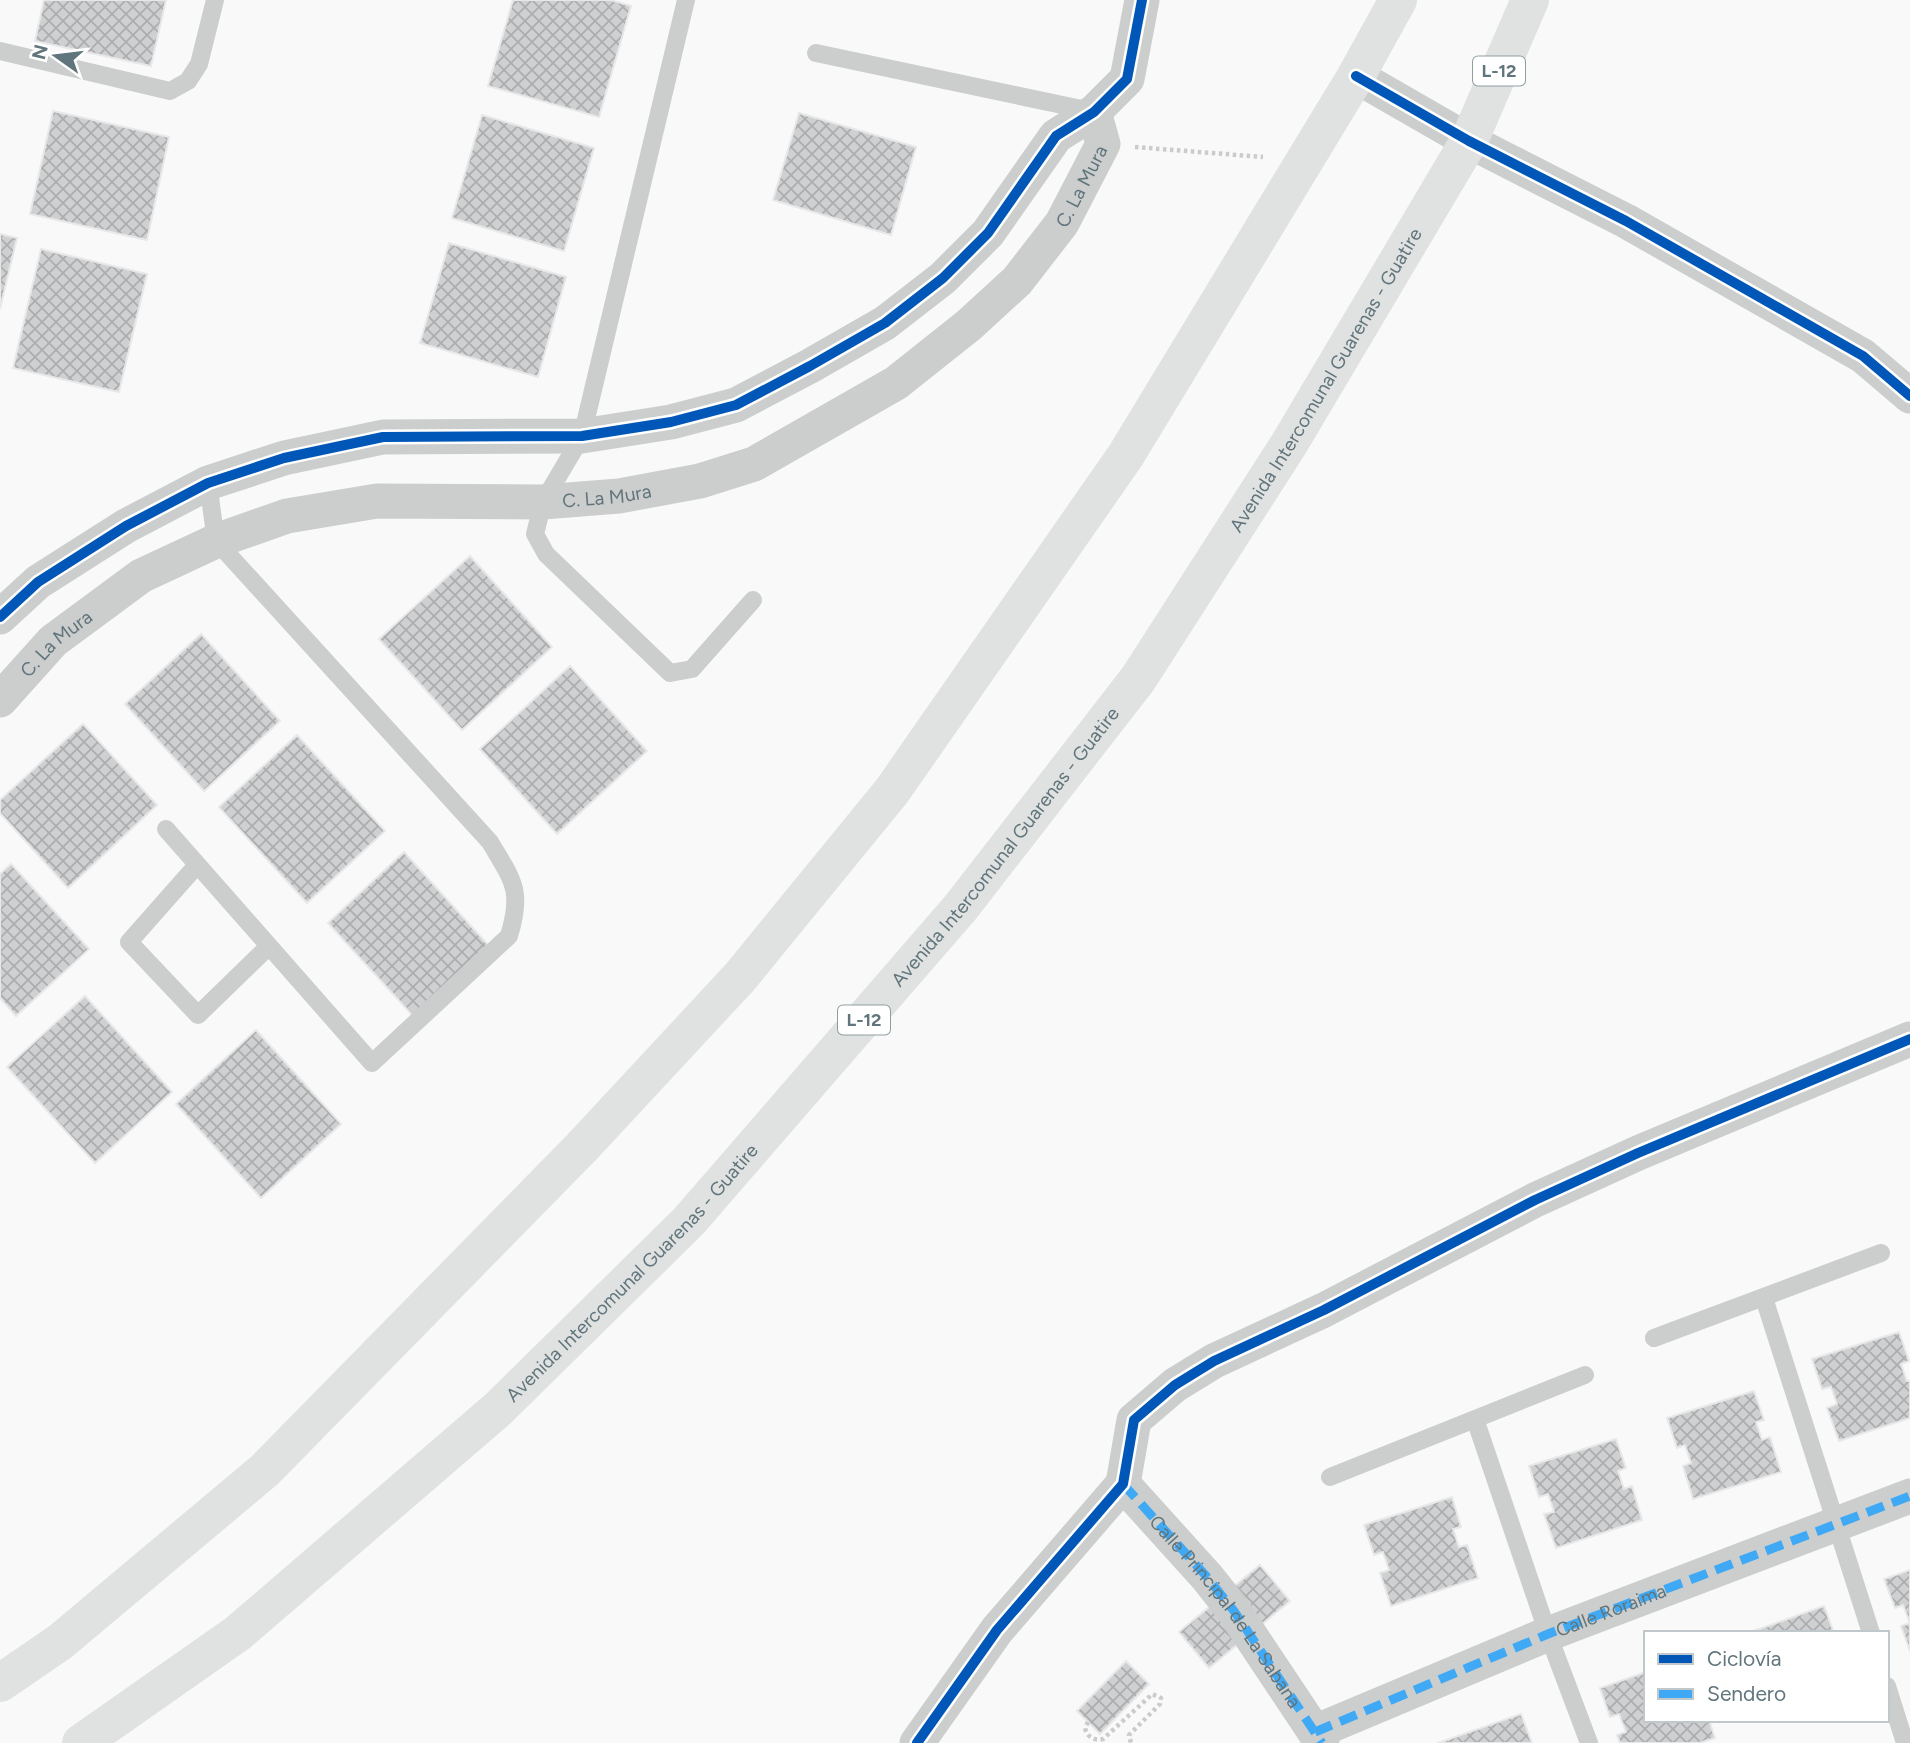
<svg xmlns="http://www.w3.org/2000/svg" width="1910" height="1743" viewBox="0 0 1910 1743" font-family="Figtree,sans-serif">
  <defs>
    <pattern id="building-cross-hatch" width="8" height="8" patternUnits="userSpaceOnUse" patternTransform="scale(1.75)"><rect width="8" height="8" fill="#ced0d1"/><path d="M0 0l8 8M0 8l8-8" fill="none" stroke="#abadaf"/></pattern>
  </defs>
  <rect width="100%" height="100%" fill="#f9f9f9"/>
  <path fill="url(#building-cross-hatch)" stroke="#e8e8e8" stroke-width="2" d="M44,0H166L151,66L35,41Z
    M513,0H611L631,6L599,117L488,86Z
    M53,111L169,137L147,240L30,214Z
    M799,113L916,147L891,235L773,200Z
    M482,115L594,148L564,251L452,218Z
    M0,234L17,238L0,309Z
    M449,243L566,277L538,377L420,343Z
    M41,249L147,274L119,392L13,368Z
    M470,556L552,647L462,730L379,639Z
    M201,634L280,721L204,791L125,704Z
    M570,666L647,751L557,834L480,749Z
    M83,724L157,805L68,888L0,813V800Z
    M297,735L385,831L307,903L219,807Z
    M404,852L490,947L414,1017L328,923Z
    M11,864L89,949L16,1016L0,998V874Z
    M85,996L172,1092L95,1163L7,1067Z
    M256,1030L341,1124L261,1198L176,1104Z
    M1899,1332L1909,1361L1901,1364L1907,1381H1910V1418L1839,1441L1827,1408L1837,1404L1831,1387L1822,1389L1812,1359Z
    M1754,1391L1764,1420L1756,1422L1762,1440L1770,1437L1781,1472L1693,1499L1683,1466L1691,1463L1685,1445L1677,1448L1667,1418Z
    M1616,1439L1626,1468L1618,1471L1624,1489L1632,1486L1642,1520L1556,1548L1544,1514L1554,1512L1548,1494L1539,1497L1529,1466Z
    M1452,1497L1461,1527L1453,1529L1459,1547L1467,1545L1478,1578L1391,1606L1380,1573L1389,1570L1383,1552L1374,1555L1364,1525Z
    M1260,1565L1290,1601L1209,1668L1179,1632Z
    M1910,1570V1651L1901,1626L1910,1623L1903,1605L1895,1608L1884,1579Z
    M1824,1606L1834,1633H1748Z
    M1126,1661L1149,1684L1100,1734L1077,1711Z
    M1646,1672V1720H1709L1715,1738L1699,1743H1620L1617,1735L1626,1732L1619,1714L1610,1717L1600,1688Z
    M1521,1714L1532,1743H1438Z"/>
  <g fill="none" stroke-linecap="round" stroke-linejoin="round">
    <path stroke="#cacbcc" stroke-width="4.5" stroke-dasharray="3.5 3.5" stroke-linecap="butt" d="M1135,147L1263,157
      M1088,1722L1085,1728C1087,1737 1094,1741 1103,1739L1147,1699L1152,1694L1161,1698L1160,1704L1129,1735L1131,1743"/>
    <path stroke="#cccece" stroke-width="18" d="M686,0L582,436L543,502L535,534L546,554L670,673L692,669L753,600
      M0,51L170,91L188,81L199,64L215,0
      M816,53L1091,111
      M166,829L372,1063L509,936C523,890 513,881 490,842L216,541L208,483
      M197,865L129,942L198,1015L269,946
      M1764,1298L1871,1633
      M1654,1338L1881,1253
      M1475,1419L1548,1634L1589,1743
      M1330,1477L1585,1375
      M1887,1686L1905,1743"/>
    <g stroke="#cccece" stroke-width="35">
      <path d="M1356,76L1469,141L1626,221L1863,356L1910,396"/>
      <path d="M0,617L38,582L126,526L208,483L284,458L383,437L582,436L671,422L736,405L810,366L885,323L943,278L988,233L1056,136L1094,112L1127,79L1142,0"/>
      <path id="s1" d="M0,700L53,641L141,576L216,541L287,516L377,501L543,502L619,496L700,481L754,464L896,383L969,325L1017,281L1062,223L1103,144L1094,112"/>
      <path id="s2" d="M1123,1484L1207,1577L1234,1611L1322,1743"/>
      <path id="s3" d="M1315,1732L1548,1634L1910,1496"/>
      <path d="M917,1743L997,1630L1123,1484L1134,1420L1175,1385L1214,1361L1324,1310L1535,1200L1638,1153L1910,1039"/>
    </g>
    <g stroke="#e0e1e1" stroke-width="38">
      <path d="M0,1683L60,1642L265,1470L582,1147L740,977L892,791L1126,455L1356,76L1398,0"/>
      <path id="s4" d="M81,1743L238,1633L498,1409L689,1221L961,907L1138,679L1289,444L1469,141L1530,0"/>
    </g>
    <path stroke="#3fa9f5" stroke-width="9" stroke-dasharray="18 9" stroke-linecap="butt" d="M1123,1484L1207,1577L1234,1611L1322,1743
      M1315,1732L1548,1634L1910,1496"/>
    <g stroke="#fff" stroke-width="15">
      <path id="cycleway" d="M1356,76L1469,141L1626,221L1863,356L1910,396
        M0,617L38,582L126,526L208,483L284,458L383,437L582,436L671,422L736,405L810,366L885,323L943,278L988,233L1056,136L1094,112L1127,79L1142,0
        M917,1743L997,1630L1123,1484L1134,1420L1175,1385L1214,1361L1324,1310L1535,1200L1638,1153L1910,1039"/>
    </g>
    <use href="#cycleway" stroke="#0057b8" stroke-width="10"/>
  </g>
  <g text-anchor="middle" stroke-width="7" stroke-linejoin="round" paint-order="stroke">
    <g fill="#fff" stroke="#909ea3" stroke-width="2">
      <rect x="1473" y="56.5" width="52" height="29" rx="5"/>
      <rect x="838" y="1005.5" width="52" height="29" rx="5"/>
    </g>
    <g font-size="18" font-weight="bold" fill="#61757c">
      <text x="1499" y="77">L-12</text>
      <text x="864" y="1026">L-12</text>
    </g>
    <g font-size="19" fill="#61757c" stroke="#fff">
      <text dy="7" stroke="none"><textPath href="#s1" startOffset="1256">C. La Mura</textPath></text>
      <text dy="7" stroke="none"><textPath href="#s4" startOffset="1860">Avenida Intercomunal Guarenas - Guatire</textPath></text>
      <text dy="7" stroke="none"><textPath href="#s1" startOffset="668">C. La Mura</textPath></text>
      <text dy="7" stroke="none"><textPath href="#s1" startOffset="80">C. La Mura</textPath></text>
      <text dy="7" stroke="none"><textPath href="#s4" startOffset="1293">Avenida Intercomunal Guarenas - Guatire</textPath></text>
      <text dy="7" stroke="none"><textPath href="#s4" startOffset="726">Avenida Intercomunal Guarenas - Guatire</textPath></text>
      <text dy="7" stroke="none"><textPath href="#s3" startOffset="320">Calle Roraima</textPath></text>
      <text dy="7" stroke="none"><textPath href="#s2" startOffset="164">Calle Principal de La Sabana</textPath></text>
    </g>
  </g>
  <rect x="1644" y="1631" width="245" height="91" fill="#ffffff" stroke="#c0c8cb" stroke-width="2"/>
  <rect x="1658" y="1654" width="35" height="10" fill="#0057b8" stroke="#c0c8cb" stroke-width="2"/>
  <text x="1707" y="1666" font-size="21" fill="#61757c">Ciclovía</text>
  <rect x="1658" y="1689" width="35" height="10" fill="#3fa9f5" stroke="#c0c8cb" stroke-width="2"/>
  <text x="1707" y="1701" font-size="21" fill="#61757c">Sendero</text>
  <g transform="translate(56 56) rotate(284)" stroke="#ffffff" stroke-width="5" paint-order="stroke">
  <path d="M0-5L12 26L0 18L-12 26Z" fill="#61757c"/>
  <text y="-10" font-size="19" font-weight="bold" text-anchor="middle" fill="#61757c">N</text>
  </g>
</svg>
